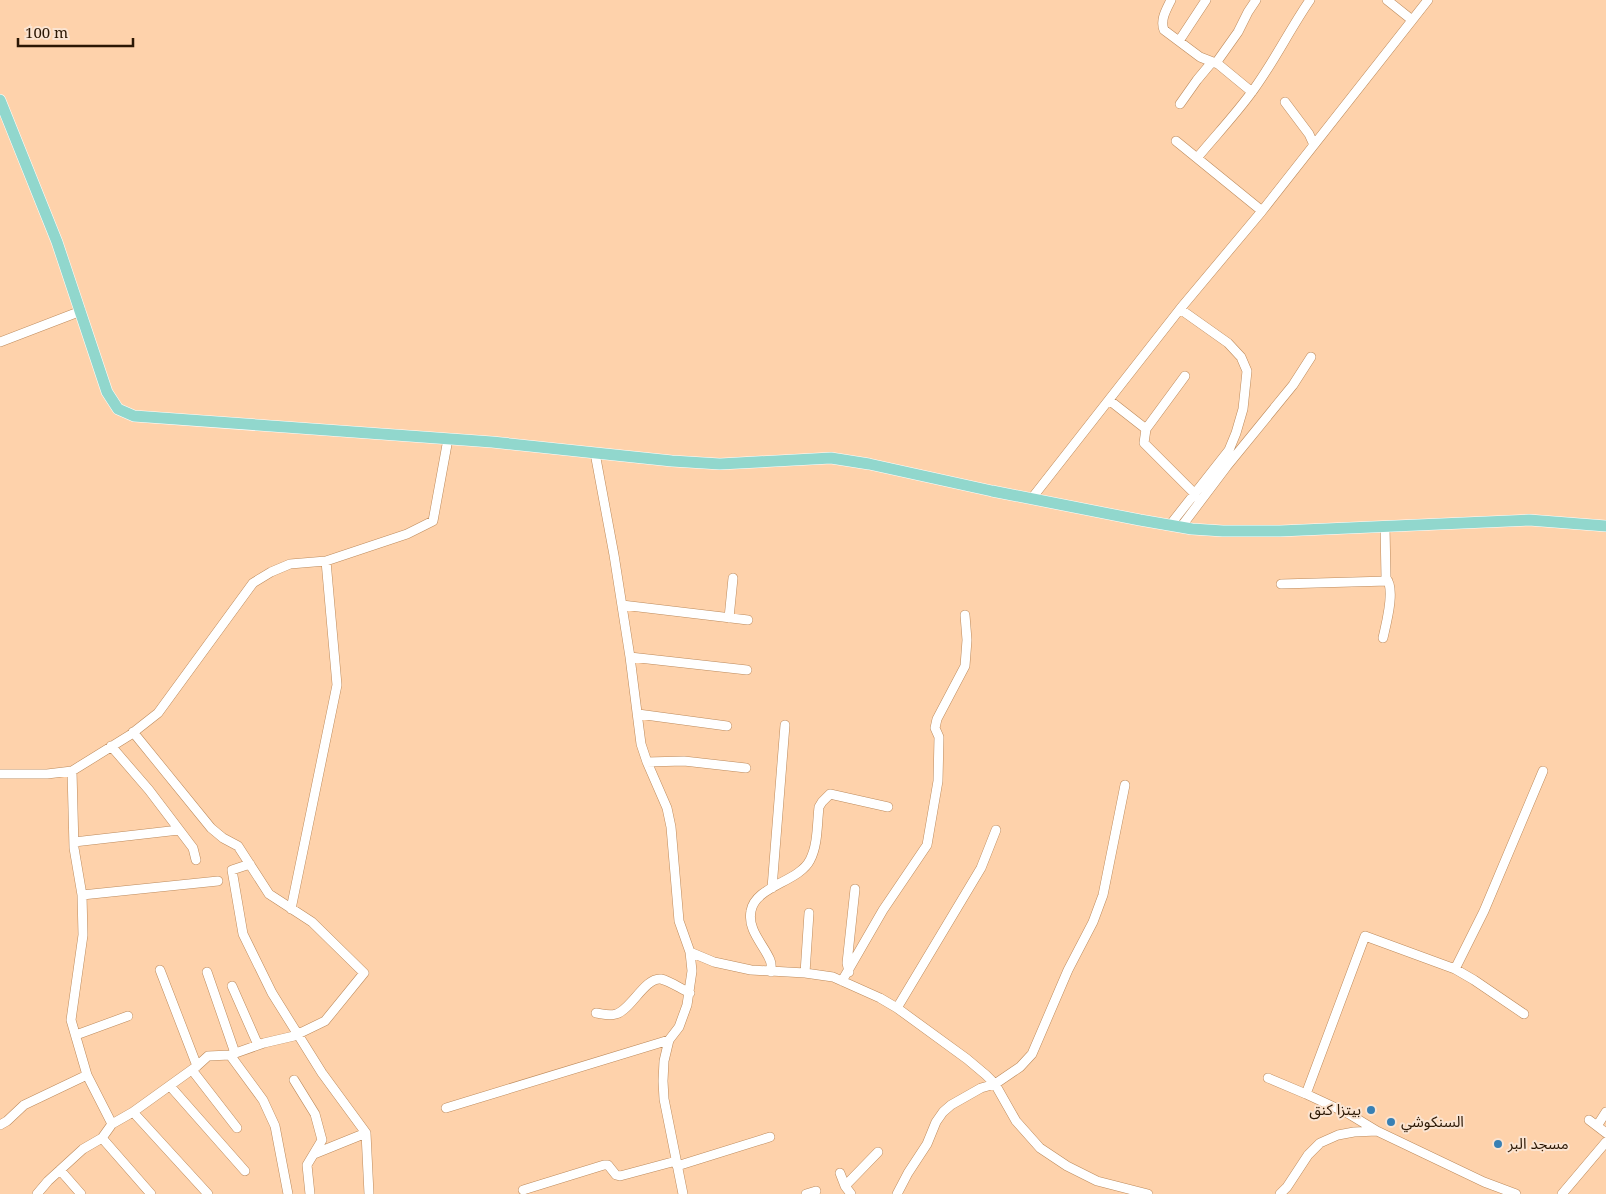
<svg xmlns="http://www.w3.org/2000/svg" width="1606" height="1194" viewBox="0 0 1606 1194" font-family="'Noto Serif','Noto Sans Arabic',serif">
  <rect width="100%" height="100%" fill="#fed2ab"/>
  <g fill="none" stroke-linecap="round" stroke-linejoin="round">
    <g stroke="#bd8a5b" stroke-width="10">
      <path id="minor" d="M1171,0C1166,10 1160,20 1164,30L1200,57L1218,64L1252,92
        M1387,0L1412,20
        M1179,41L1206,0
        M1216,63L1238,32L1248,12L1256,0
        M1285,102L1309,134L1314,145
        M1180,104L1197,80L1212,62
        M1176,141L1262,211
        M1197,158C1216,135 1237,113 1254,89C1275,60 1290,29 1310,0
        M0,342L81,311
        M1185,376L1146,429L1144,443L1194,493L1197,498
        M1109,400L1146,429
        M595,453L614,555L630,657L641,744L647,762L667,808L671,827L679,921L690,952L692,971L687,1005L679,1027L669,1040L664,1061L663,1081L664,1099L683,1194
        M1032,498L1180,309L1262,211L1428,0
        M1170,525L1229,450L1236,433L1243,409L1247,371L1241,357L1228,343L1180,309
        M1181,527L1227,466L1293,385L1311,357
        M1281,584L1388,581
        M622,605L748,620
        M729,618L733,578
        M1383,638C1386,624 1396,589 1386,578L1385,526
        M630,657L747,670
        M638,714L727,726
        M133,732L211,828L223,838L238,846L269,894L312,922L364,973L325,1021L294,1036L264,1043L230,1055L208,1056L197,1066
        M111,746L149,790L193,848L196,860
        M647,762L684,761L746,768
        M0,774H47L72,771L130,735L158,713L253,583L271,572L290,564L326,561L407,534L433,521L448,439
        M74,842L179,830
        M250,864L232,870L243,934L272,993L322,1073L366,1133L369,1194
        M772,888L785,725
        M82,895L218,881
        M291,909L337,685L326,561
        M690,952L714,962L751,970L805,973L833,977L880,998L897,1008L967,1059L986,1075L995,1084L1016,1121L1040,1148L1067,1166L1097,1181L1148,1194
        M1455,969L1484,911L1543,771
        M207,972L235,1053
        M771,972C771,968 772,964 770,960C764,945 747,930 751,911C755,886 799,882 810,860C818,845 817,824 819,807L822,802L830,794L888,807
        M849,972L847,963L855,889
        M805,973L809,913
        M842,981L883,910L927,845L938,781L939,737L935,728L937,719L965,666L967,640L965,615
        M232,986L258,1045
        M897,1008L981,868L996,830
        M596,1013C603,1014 609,1016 616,1014C631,1010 645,977 661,979C670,981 681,989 690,993
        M76,1035L128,1016
        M230,1055L263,1100L275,1126L288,1194
        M192,1070L237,1128
        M1268,1078L1306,1094L1349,1114L1377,1131
        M294,1080L315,1114L322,1140L307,1165L310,1194
        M170,1086L245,1171
        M1306,1094L1365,936L1455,969L1474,980L1524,1014
        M446,1108L669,1040
        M133,1112L208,1194
        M1589,1120L1606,1133
        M112,1124L133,1112L197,1066L160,970
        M0,1125L7,1121L24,1105L87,1075L71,1020L83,935L82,895L74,848L72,771
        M1597,1126L1606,1112
        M102,1138L151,1194
        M314,1154L366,1133
        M677,1166L770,1137
        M60,1170L81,1194
        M840,1173L845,1186L851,1194
        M845,1186L878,1152
        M523,1190L604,1165H608L616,1175L620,1176L676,1161
        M37,1194L48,1181L83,1149L102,1138L112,1124L87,1075
        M806,1194L816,1191
        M897,1194L908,1173L927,1144L936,1122L943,1112L951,1105L981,1088L995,1084L1020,1067L1032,1054L1068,970L1093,922L1103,895L1125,785
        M1280,1194L1287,1187L1308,1155L1320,1143L1338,1135L1354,1132L1377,1131L1484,1182L1516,1194
        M1562,1194L1606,1142"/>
    </g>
    <g stroke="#fff" stroke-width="12">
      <path id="major" d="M0,100L57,242L107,392L118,409L134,416L492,442L672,461L720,464L831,458L869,464L992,491L1140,520L1192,529L1223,531H1280L1529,520L1606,526"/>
    </g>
    <use href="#minor" stroke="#fff" stroke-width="9"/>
    <use href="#major" stroke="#91d7cd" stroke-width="11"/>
  </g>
  <g fill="#3880b4" stroke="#fbe4d1" stroke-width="2">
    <circle cx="1371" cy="1110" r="5"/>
    <circle cx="1391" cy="1122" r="5"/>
    <circle cx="1498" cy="1144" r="5"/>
  </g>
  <g text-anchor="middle" stroke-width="4" stroke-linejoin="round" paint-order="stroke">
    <g font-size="15" fill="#2b1704" stroke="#fbe4d1" text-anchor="start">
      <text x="1361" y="1115" text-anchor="end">بيتزا كنق</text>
      <text x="1401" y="1127">السنكوشي</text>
      <text x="1508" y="1149">مسجد البر</text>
    </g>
  </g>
  <path d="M18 38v8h115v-8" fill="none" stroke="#2b1704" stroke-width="2.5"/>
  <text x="25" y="38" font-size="15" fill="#2b1704" stroke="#fbe4d1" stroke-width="4" paint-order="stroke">100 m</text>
</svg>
